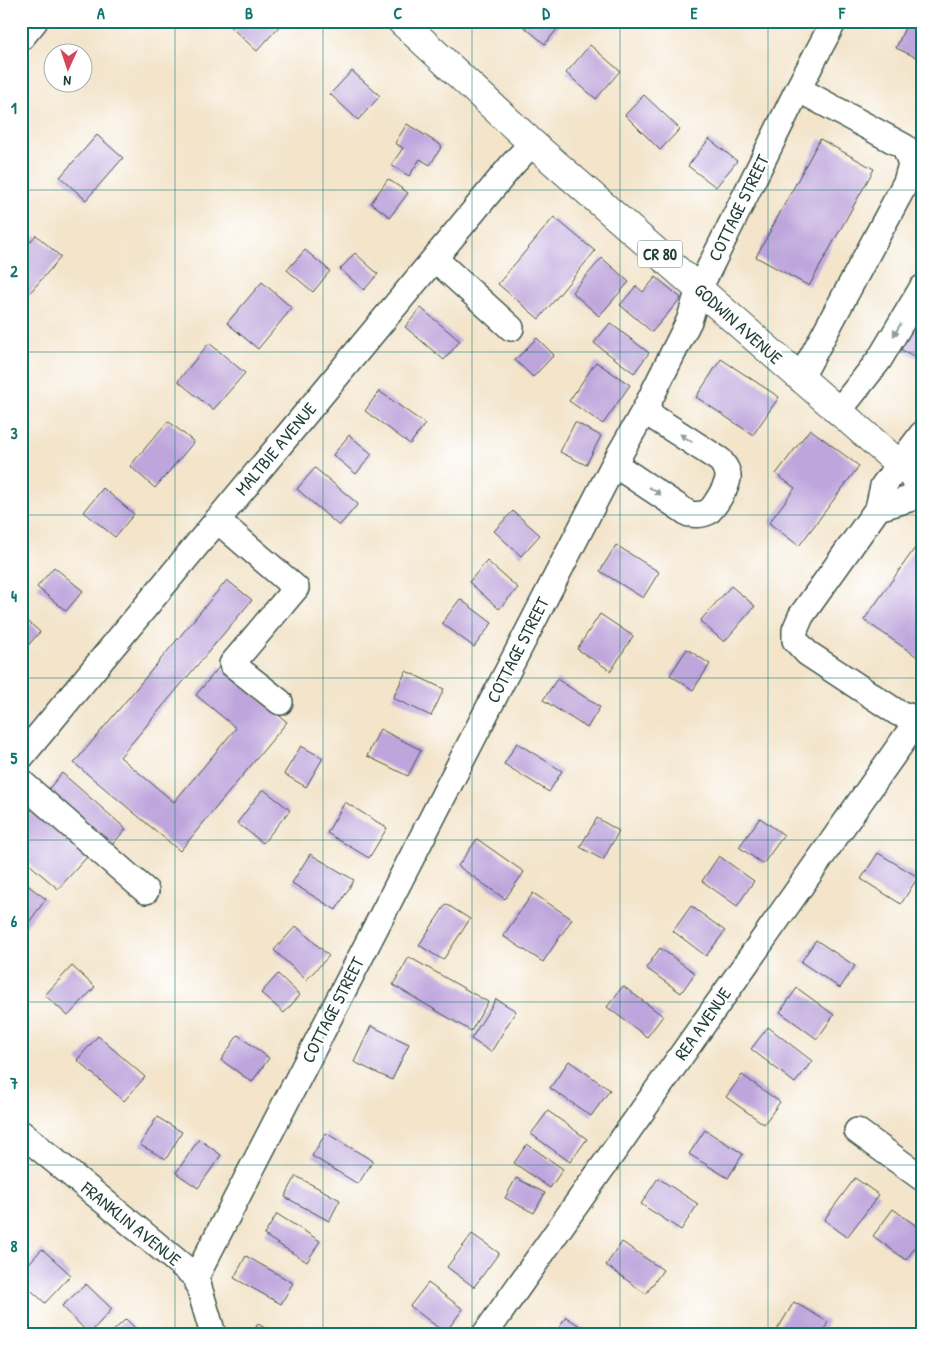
<svg xmlns="http://www.w3.org/2000/svg" width="943" height="1355" viewBox="0 0 943 1355" font-family="'Patrick Hand',sans-serif">
  <rect width="100%" height="100%" fill="#fff"/>
  <filter id="ink" filterUnits="userSpaceOnUse"><feTurbulence type="fractalNoise" baseFrequency=".02" numOctaves="2"/><feDisplacementMap in="SourceGraphic" scale="10" xChannelSelector="R" yChannelSelector="G"/><feConvolveMatrix kernelMatrix="1 2 1 2 8 2 1 2 1" color-interpolation-filters="sRGB"/></filter>
  <filter id="wash" filterUnits="userSpaceOnUse"><feTurbulence type="fractalNoise" baseFrequency=".0096" numOctaves="4" result="noise"/><feDisplacementMap in="SourceGraphic" scale="20" xChannelSelector="R" yChannelSelector="G"/><feGaussianBlur stdDeviation="1.12" result="paint"/><feColorMatrix in="noise" values="0 0 0 0 0 0 0 0 0 0 0 0 0 0 0 0 0 1.4 0 .05"/><feComposite in="paint" operator="in"/></filter>
  <g filter="url(#wash)">
    <rect width="100%" height="100%" fill="#f3e4ca"/>
    <g id="blocks">
      <path fill="#bea5dc" d="M224,21H284L257,51Z
        M517,21H560L562,23L545,44Z
        M908,21H922V60L896,48Z
        M590,45L620,71L596,99L566,73Z
        M352,71L380,96L358,120L330,94Z
        M644,95L680,129L660,150L625,115Z
        M407,124L442,146L430,165L420,159L409,176L391,165L403,148L395,143Z
        M97,135L123,158L86,200L60,177Z
        M709,139L737,161L716,187L688,166Z
        M820,139L874,169L809,286L756,257Z
        M388,179L408,193L390,217L371,203Z
        M554,217L595,251L539,319L498,284Z
        M36,235L61,257L21,303V252Z
        M305,250L330,271L313,292L287,270Z
        M355,253L378,274L364,290L340,269Z
        M602,258L629,282L599,316L572,292Z
        M656,277L681,298L652,332L620,305L636,286L643,292Z
        M262,282L292,308L258,349L227,323Z
        M922,298V360L896,347Z
        M421,308L460,341L444,360L405,327Z
        M610,323L649,353L634,373L594,343Z
        M537,338L554,355L533,377L515,360Z
        M209,343L245,373L213,410L178,381Z
        M721,359L779,397L753,435L696,397Z
        M596,362L630,385L603,424L569,401Z
        M379,391L425,424L410,444L365,411Z
        M168,421L194,442L155,488L130,466Z
        M575,422L601,436L586,465L560,452Z
        M810,429L859,466L799,546L769,523L795,488L776,474Z
        M349,435L372,454L356,474L333,455Z
        M315,468L358,504L339,526L297,489Z
        M103,488L134,514L115,537L84,512Z
        M513,511L540,535L521,556L494,531Z
        M922,538V654L919,658L864,620Z
        M616,545L659,572L643,598L600,571Z
        M487,561L518,588L499,609L469,582Z
        M54,567L83,591L66,611L37,587Z
        M227,580L252,600L120,757L174,802L236,728L196,695L220,666L287,722L180,851L74,763Z
        M731,586L755,606L724,642L700,621Z
        M460,599L492,623L474,647L442,623Z
        M600,614L633,636L611,671L577,649Z
        M21,615L40,632L21,653Z
        M687,649L710,664L693,690L670,675Z
        M406,671L444,689L431,716L393,698Z
        M557,679L600,707L587,728L543,700Z
        M380,729L421,750L408,776L367,756Z
        M517,743L562,771L549,792L504,764Z
        M301,746L323,758L306,787L284,774Z
        M62,773L126,829L111,846L47,791Z
        M263,789L290,810L263,843L237,823Z
        M345,802L387,828L369,858L327,833Z
        M33,809L87,857L58,889L21,857V822Z
        M597,818L619,831L603,860L580,847Z
        M760,818L784,835L763,864L739,847Z
        M477,839L524,872L505,899L458,866Z
        M878,853L918,877L901,904L861,879Z
        M310,854L354,880L336,910L292,883Z
        M719,856L754,881L737,906L702,881Z
        M26,884L46,899L21,933V890Z
        M533,893L572,919L543,962L503,936Z
        M446,904L470,919L443,960L419,945Z
        M691,906L725,931L706,956L673,931Z
        M296,926L329,956L306,980L274,950Z
        M816,940L855,966L840,988L801,962Z
        M660,948L695,973L681,993L646,968Z
        M409,957L488,1002L471,1031L393,985Z
        M72,966L95,987L68,1016L45,995Z
        M278,974L300,995L284,1013L261,993Z
        M623,986L663,1016L647,1037L607,1007Z
        M797,988L834,1015L817,1039L780,1012Z
        M496,999L516,1011L491,1052L471,1039Z
        M371,1026L409,1044L392,1080L354,1062Z
        M768,1027L812,1061L795,1083L751,1049Z
        M238,1035L269,1058L252,1082L221,1060Z
        M98,1036L145,1077L124,1101L77,1060Z
        M569,1061L610,1090L591,1116L550,1088Z
        M742,1075L780,1102L764,1124L726,1097Z
        M548,1111L587,1139L570,1162L531,1134Z
        M157,1117L182,1132L166,1159L140,1145Z
        M705,1130L743,1154L728,1178L689,1154Z
        M326,1133L373,1161L358,1184L312,1156Z
        M199,1139L221,1155L198,1188L176,1173Z
        M527,1144L563,1169L550,1188L514,1163Z
        M296,1176L340,1200L329,1221L285,1197Z
        M516,1178L545,1193L534,1213L505,1198Z
        M658,1178L698,1204L681,1230L641,1204Z
        M855,1178L879,1195L847,1237L824,1220Z
        M893,1209L922,1230V1238L906,1260L873,1236Z
        M277,1214L320,1241L307,1262L264,1235Z
        M472,1234L499,1253L474,1287L447,1267Z
        M622,1242L663,1270L646,1294L606,1265Z
        M42,1249L71,1275L45,1303L21,1281V1272Z
        M246,1256L293,1283L281,1304L234,1278Z
        M428,1283L463,1309L445,1333L410,1306Z
        M86,1284L112,1309L89,1334L62,1306Z
        M794,1302L828,1322L822,1334H783L777,1330Z
        M566,1317L592,1334H555Z
        M126,1319L141,1334H110Z
        M258,1324L275,1334H252Z"/>
    </g>
  </g>
  <g filter="url(#ink)">
    <use href="#blocks" fill-opacity="0" stroke="#3f564a" stroke-width="1"/>
    <g fill="none" stroke-linecap="round" stroke-linejoin="round">
      <g stroke="#3f564a" stroke-width="28">
        <path id="minor" d="M21,38L35,21
          M798,89L905,147L911,164L906,182L800,379
          M435,259L511,328
          M838,412L879,360L922,288
          M922,434L883,486L878,508L909,499L922,487
          M614,464L689,514C695,515 702,515 708,512C714,508 728,485 728,478C729,471 724,466 720,460L644,411
          M878,508L801,616L795,630V640L807,653L898,713L919,719L922,724
          M217,520L296,588L232,664L280,702
          M21,757L511,166L532,143
          M21,782L146,891
          M857,1131L922,1178
          M21,1133L196,1277L213,1334
          M196,1277L614,464L644,411L689,321L699,289L798,89L834,21
          M485,1334L922,714"/>
      </g>
      <g stroke="#3f564a" stroke-width="30">
        <path id="major" d="M401,21L532,143L922,484"/>
      </g>
      <use href="#minor" stroke="#fff" stroke-width="25"/>
      <use href="#major" stroke="#fff" stroke-width="28"/>
    </g>
    <defs><path id="oneway-solid" d="M-6-.8H1V-3.2L6.5 0L1 3.2V.8H-6Z" transform="scale(1.25)"/></defs>
    <g fill="#8f9e9a">
      <use href="#oneway-solid" transform="translate(897 330) rotate(121)"/>
      <use href="#oneway-solid" transform="translate(686 438) rotate(-147)"/>
      <use href="#oneway-solid" transform="translate(655 491) rotate(34)"/>
    </g>
  </g>
  <path fill="none" stroke="#0f766e" stroke-width="1" stroke-opacity="0.55" d="M175,21V1334M323,21V1334M472,21V1334M620,21V1334M768,21V1334M21,190H922M21,352H922M21,515H922M21,678H922M21,840H922M21,1002H922M21,1165H922"/>
  <g text-anchor="middle" stroke-width="4.5" stroke-linejoin="round" paint-order="stroke">
    <rect fill="#fff" stroke="#627771" stroke-width="1" x="637.5" y="240.5" width="45" height="27" rx="4"/>
    <g font-size="16" font-weight="bold" fill="#1f3d34">
      <text x="660" y="260">CR 80</text>
    </g>
    <g font-size="18" fill="#1f3d34" stroke="#fff">
      <text transform="translate(739 208) rotate(-64)" y="6">COTTAGE STREET</text>
      <text transform="translate(738 324) rotate(42)" y="6">GODWIN AVENUE</text>
      <text transform="translate(276 449) rotate(-50)" y="6">MALTBIE AVENUE</text>
      <text transform="translate(518 650) rotate(-63)" y="6">COTTAGE STREET</text>
      <text transform="translate(333 1010) rotate(-63)" y="6">COTTAGE STREET</text>
      <text transform="translate(703 1024) rotate(-55)" y="6">REA AVENUE</text>
      <text transform="translate(131 1224) rotate(39)" y="6">FRANKLIN AVENUE</text>
    </g>
  </g>
  <rect width="943" height="1355" fill="none" stroke="#fff" stroke-width="55"/>
  <g transform="translate(68 68) rotate(183)"><circle r="24" fill="#ffffff" stroke="#a5b1ae"/>
  <path d="M0-4L9 19L0 12L-9 19Z" fill="#d1495b"/>
  <text y="-8" font-size="14" font-weight="bold" text-anchor="middle" fill="#1f3d34">N</text>
  </g>
  <rect x="28" y="28" width="888" height="1300" fill="none" stroke="#0f766e" stroke-width="2"/>
  <g font-size="16" text-anchor="middle" font-weight="bold" fill="#0f766e">
    <text x="101" y="19">A</text>
    <text x="249" y="19">B</text>
    <text x="398" y="19">C</text>
    <text x="546" y="19">D</text>
    <text x="694" y="19">E</text>
    <text x="842" y="19">F</text>
    <text x="14" y="114">1</text>
    <text x="14" y="277">2</text>
    <text x="14" y="439">3</text>
    <text x="14" y="602">4</text>
    <text x="14" y="764">5</text>
    <text x="14" y="927">6</text>
    <text x="14" y="1089">7</text>
    <text x="14" y="1252">8</text>
  </g>
</svg>
